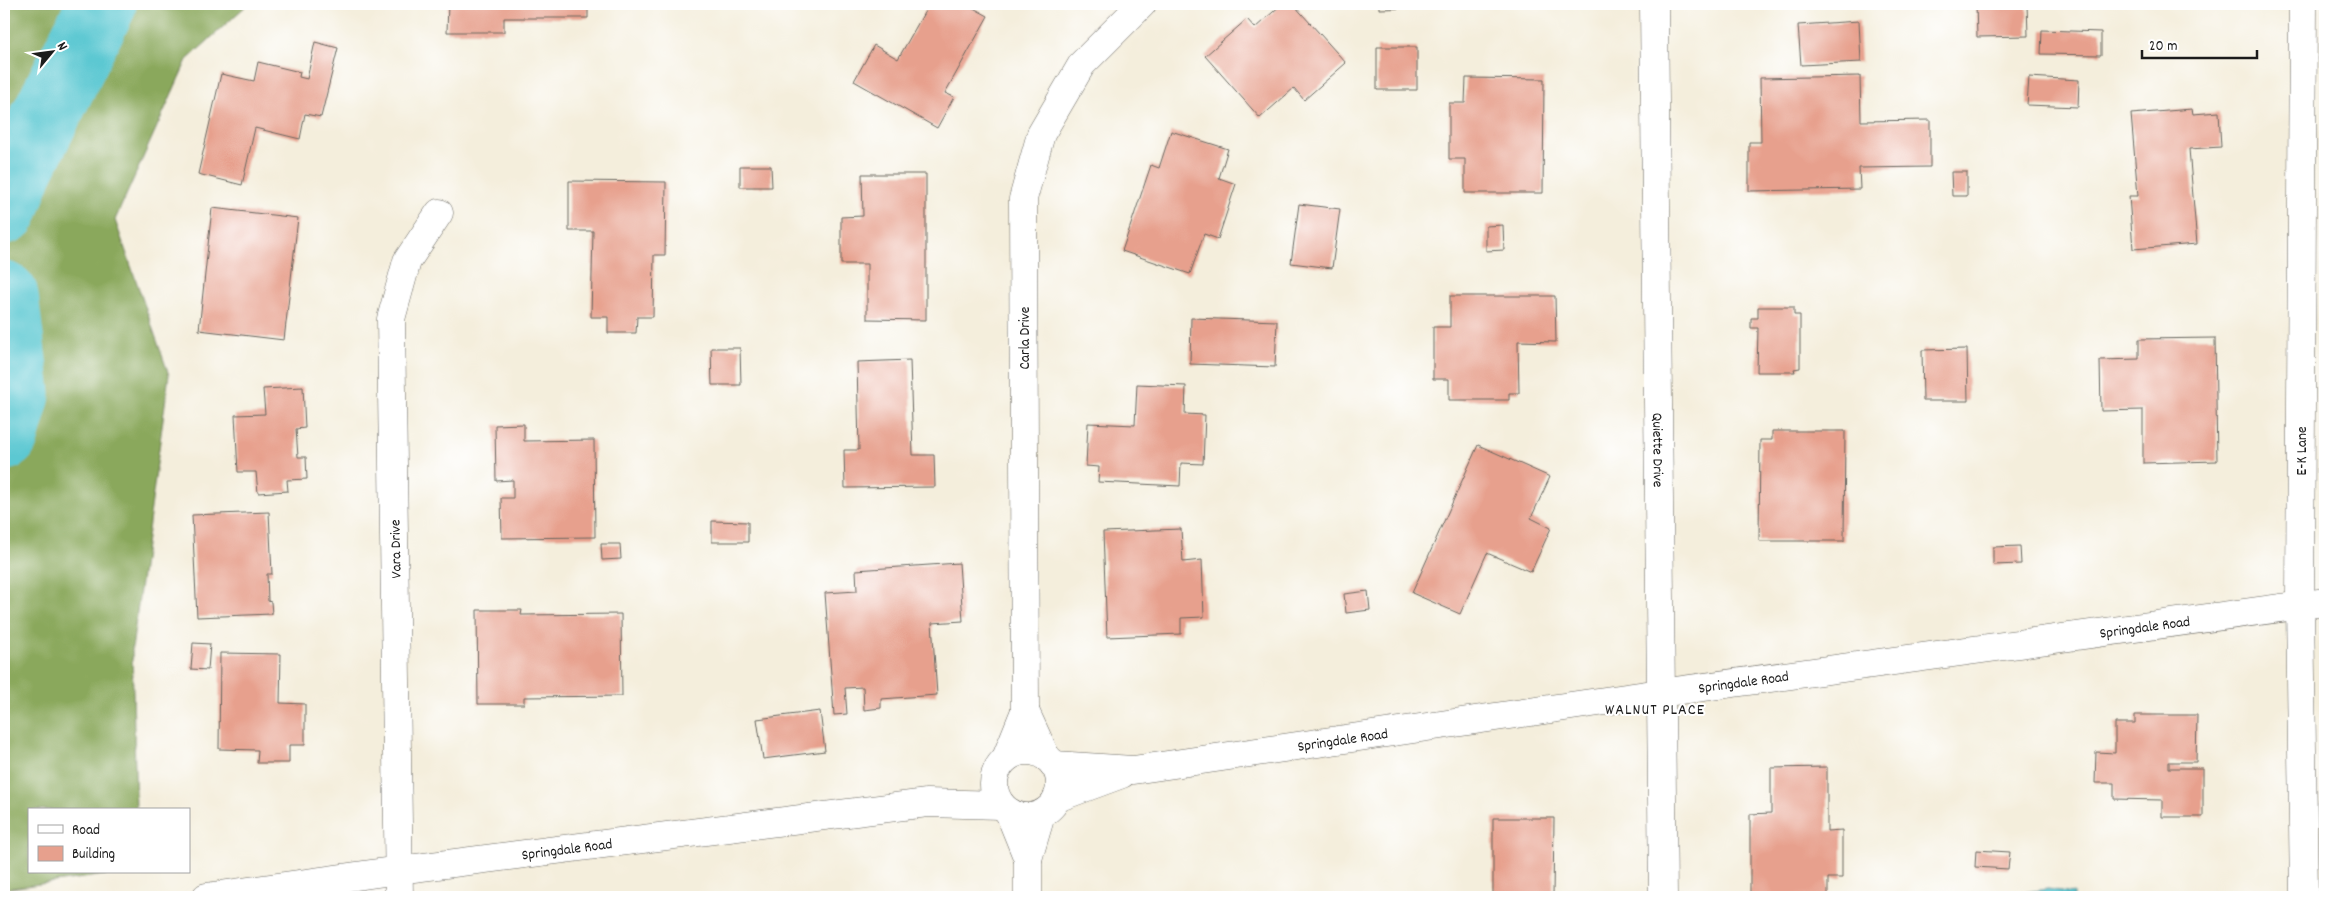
<svg xmlns="http://www.w3.org/2000/svg" width="2329" height="901" viewBox="0 0 2329 901" font-family="Dekko,sans-serif">
  <rect width="100%" height="100%" fill="#fff"/>
  <filter id="ink" filterUnits="userSpaceOnUse"><feTurbulence type="fractalNoise" baseFrequency=".02" numOctaves="2"/><feDisplacementMap in="SourceGraphic" scale="10" xChannelSelector="R" yChannelSelector="G"/><feConvolveMatrix kernelMatrix="1 2 1 2 8 2 1 2 1" color-interpolation-filters="sRGB"/></filter>
  <filter id="wash" filterUnits="userSpaceOnUse"><feTurbulence type="fractalNoise" baseFrequency=".0096" numOctaves="4" result="noise"/><feDisplacementMap in="SourceGraphic" scale="20" xChannelSelector="R" yChannelSelector="G"/><feGaussianBlur stdDeviation="1.12" result="paint"/><feColorMatrix in="noise" values="0 0 0 0 0 0 0 0 0 0 0 0 0 0 0 0 0 1.4 0 .05"/><feComposite in="paint" operator="in"/></filter>
  <g filter="url(#wash)">
    <rect width="100%" height="100%" fill="#f4eedc"/>
    <path fill="#8aa85c" stroke="#53623c" d="M4,4H248L187,60L115,220L169,375L132,649L136,810H29V872H126L4,889Z"/>
    <path fill="#5cc8d2" stroke="#3c7277" d="M2048,889L2073,893V897H2018V893Z"/>
    <g fill="none" stroke-linecap="round" stroke-linejoin="round">
      <path stroke="#5cc8d2" stroke-width="69" d="M4,210L19,169L102,4
        M4,296L16,394L4,436"/>
    </g>
    <g id="blocks">
      <path fill="#e7a08d" d="M448,4H588V18H504V32H447Z
        M929,4H966L988,16L945,93L954,97L937,128L854,81L874,45L898,59Z
        M1282,4H1293L1346,63L1304,100L1294,88L1260,118L1205,56L1247,19L1255,28Z
        M1379,4H1417V8L1379,9Z
        M1976,4H2027L2028,36L1977,37Z
        M1859,21L1861,62L1801,65L1798,25Z
        M2042,30L2101,32V55L2041,54Z
        M315,42L338,48L321,117L305,114L300,139L255,128L242,185L198,174L221,74L254,81L258,62L300,72L299,77L307,79Z
        M1377,47H1417V90H1377Z
        M1860,76L1861,121L1930,120V167L1859,168L1860,189L1749,191V142H1761L1760,78Z
        M2029,77L2079,80L2078,107L2027,105Z
        M1466,78L1544,79L1543,193H1465V159H1449V103H1465Z
        M2192,109L2193,114L2219,112L2221,147L2189,149L2197,244L2133,249L2129,196H2138L2131,114Z
        M1171,131L1228,149L1219,178L1236,184L1218,239L1204,234L1190,274L1122,251L1151,165L1159,168Z
        M740,166H771L772,187H740Z
        M1951,172H1967V196H1952Z
        M862,174H926V320L867,319V264H841V217L863,216Z
        M569,181L666,182L665,255H654L653,317H637L636,333H608V317H591L593,231H569Z
        M1299,204L1340,209L1332,268L1291,263Z
        M212,208L298,218L284,340L199,330Z
        M1503,225L1504,250L1486,251V226Z
        M1450,296H1555L1556,342L1518,341L1519,393H1509V400H1449V379H1433V327H1450Z
        M1758,307H1794V315H1800V368L1794,369L1795,372H1757L1758,328H1751V318H1758Z
        M1191,318L1277,321L1275,367L1190,364Z
        M2215,338L2217,461L2143,463V410L2101,411L2100,360L2139,359V339Z
        M711,348H740L741,385H712Z
        M1967,349L1968,401H1923L1922,350Z
        M910,360L913,455H934L935,487L845,488L844,450H859L857,362Z
        M1137,384L1186,386L1185,414L1205,415L1203,464L1181,463L1180,486L1098,482L1099,467L1086,466L1088,423L1135,425Z
        M303,387L305,428L296,429L298,457H306L307,479L287,480L288,491L258,493L256,472H238L235,415L265,414L263,389Z
        M524,424V441L594,440L595,537L502,538L501,498H513V480L496,481L495,425Z
        M1772,431H1845L1844,541H1759L1760,440H1772Z
        M1478,445L1550,477L1531,518L1551,528L1531,572L1487,553L1460,614L1412,593Z
        M269,512L272,574H267L268,601L271,602L272,614L197,617L192,515Z
        M712,521L748,522V542H712Z
        M1181,529L1183,562L1202,560L1204,617L1181,618V634L1107,637L1103,532Z
        M601,544H620L621,559L602,560Z
        M2020,546L2021,564L1993,565V547Z
        M959,563L963,621L932,623L937,695L881,699V708L864,710L863,687L845,688L847,714L834,715L825,593L857,591L856,570Z
        M1368,591L1370,610L1346,613L1344,594Z
        M477,610H522L521,615L621,614L622,696L524,697V704H478Z
        M193,643L210,644L208,670L191,669Z
        M220,653L281,654L280,703L305,704V745H289V763H257L258,750L219,749Z
        M820,711L825,751L763,759L757,719Z
        M2135,715H2197L2196,762H2169V768H2203V817H2162V800L2114,799V783H2095L2096,752L2115,753V723H2135Z
        M1827,767V831L1842,830V878H1828V897H1750V814L1771,813V768Z
        M1493,818H1554L1553,897H1493Z
        M1976,850L2010,852L2008,869L1975,867Z
        M2206,895L2207,897H2169V896Z"/>
    </g>
  </g>
  <g filter="url(#ink)">
    <use href="#blocks" fill-opacity="0" stroke="#68665f" stroke-width="1"/>
    <g fill="none" stroke-linecap="round" stroke-linejoin="round">
      <g stroke="#68665f" stroke-width="29">
        <g id="minor">
          <path id="s1" d="M1654,4L1663,897"/>
          <path d="M2303,4L2300,604L2304,897"/>
          <path d="M1025,711L1046,757"/>
          <path d="M1006,758L1025,711L1023,199L1041,134L1082,64L1142,4"/>
          <path d="M1009,812L1028,859"/>
          <path d="M399,897L391,319L407,261L439,213"/>
          <path d="M1028,897V859L1041,815"/>
        </g>
      </g>
      <g stroke="#68665f" stroke-width="29">
        <g id="tertiary">
          <circle cx="1027" cy="784" r="33"/>
          <path id="s2" d="M1054,765L1133,770L1660,693L2325,602"/>
          <path d="M1057,798L1122,774"/>
          <path id="s3" d="M206,897L399,870L927,803L1001,805"/>
        </g>
      </g>
      <use href="#minor" stroke="#fff" stroke-width="28"/>
      <use href="#tertiary" stroke="#fff" stroke-width="28"/>
    </g>
  </g>
  <g text-anchor="middle" stroke-width="4" stroke-linejoin="round" paint-order="stroke">
    <g font-size="15" fill="#1c1c1c" stroke="#fff">
      <text transform="translate(1024 338) rotate(-90)" y="5">Carla Drive</text>
      <text dy="5" stroke="none"><textPath href="#s1" startOffset="446">Quiette Drive</textPath></text>
      <text transform="translate(2301 451) rotate(-90)" y="5">E-K Lane</text>
      <text transform="translate(395 549) rotate(-91)" y="5">Vara Drive</text>
      <text dy="5" stroke="none"><textPath href="#s2" startOffset="1101">Springdale Road</textPath></text>
      <text dy="5" stroke="none"><textPath href="#s2" startOffset="696">Springdale Road</textPath></text>
      <text dy="5" stroke="none"><textPath href="#s2" startOffset="291">Springdale Road</textPath></text>
      <text dy="5" stroke="none"><textPath href="#s3" startOffset="364">Springdale Road</textPath></text>
    </g>
    <g font-size="16" letter-spacing="1" fill="#1c1c1c" stroke="#fff">
      <text x="1655" y="714">WALNUT PLACE</text>
    </g>
  </g>
  <rect width="2329" height="901" fill="none" stroke="#fff" stroke-width="20"/>
  <rect x="28" y="808" width="162" height="65" fill="#ffffff" stroke="#a4a4a4"/>
  <rect x="38" y="825" width="25" height="8" fill="#ffffff" stroke="#a4a4a4"/>
  <text x="72" y="834" font-size="15" fill="#1c1c1c">Road</text>
  <rect x="38" y="846" width="25" height="15" fill="#e7a08d" stroke="#a4a4a4"/>
  <text x="72" y="858" font-size="15" fill="#1c1c1c">Building</text>
  <g transform="translate(52 52) rotate(61)" stroke="#ffffff" stroke-width="4" paint-order="stroke">
  <path d="M0-4L9 19L0 12L-9 19Z" fill="#1c1c1c"/>
  <text y="-8" font-size="14" font-weight="bold" text-anchor="middle" fill="#1c1c1c">N</text>
  </g>
  <path d="M2142 50v8h115v-8" fill="none" stroke="#1c1c1c" stroke-width="2.5"/>
  <text x="2149" y="50" font-size="15" fill="#1c1c1c" stroke="#ffffff" stroke-width="4" paint-order="stroke">20 m</text>
</svg>
